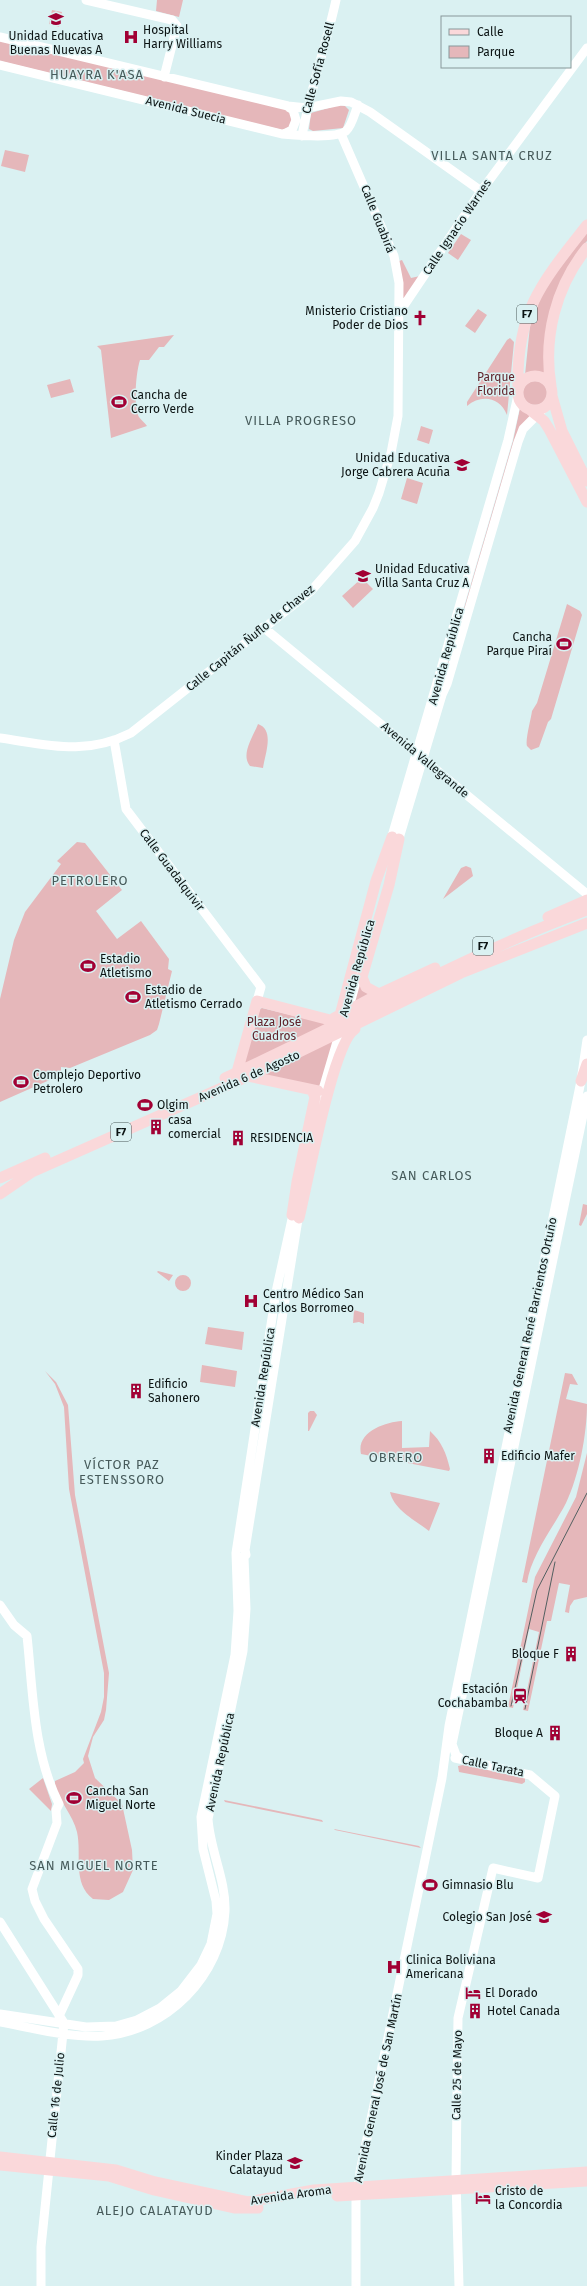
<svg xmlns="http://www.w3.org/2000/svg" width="587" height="2286" viewBox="0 0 587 2286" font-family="'Fira Sans',sans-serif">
  <rect width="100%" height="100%" fill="#daf1f2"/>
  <path fill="#e5b7ba" d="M157,0H183L179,17L156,11Z
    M52,10L62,12L59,27L49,24Z
    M0,41L289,110L291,113V126L282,130L0,61Z
    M339,105L345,106L349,110L343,128L313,131L309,129L311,113Z
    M5,150L29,155L25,172L1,166Z
    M587,232V241L579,250L544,344V373L535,371L525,375L530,326L544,289Z
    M461,234L471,240L458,260L448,253Z
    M402,260L411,278L420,276L402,301L399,261Z
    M478,309L487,315L475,333L465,326Z
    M174,335L164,347H159L149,360H140C136,372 133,406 139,417C141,420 145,423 147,426L111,438L101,350L97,346Z
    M510,338L514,342L507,415C500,397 481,394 467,406V402L507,340Z
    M70,379L74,392L51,398L47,385Z
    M523 393a12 12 0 1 1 24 0a12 12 0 1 1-24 0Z
    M520,408L531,414L446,678L444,677L513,441Z
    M421,426L433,430L429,444L417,440Z
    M407,478L423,483L417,504L401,499Z
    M362,578L373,589L353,608L342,596Z
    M567,604L580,611L582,615L551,719L548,722L539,747L531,750L527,746C525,740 531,719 532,711L537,703Z
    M258,724C275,730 265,754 263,768L250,766C240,754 254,735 258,724Z
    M77,842L85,843L122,890L96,911L117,939L141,921L169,959L168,969L172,971L159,1024L157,1030L150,1035L70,1068L61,1067V1075L0,1102V999L14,940L25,912L61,864L57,861Z
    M466,866L471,868L473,876L443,899L461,868Z
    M350,982L362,985L369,994L345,1008Z
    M262,1008L336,1026L328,1091L260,1075L242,1067L260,1009Z
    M583,1204L587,1205V1214L581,1226L579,1225Z
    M158,1271L173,1275L169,1281L157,1272Z
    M175 1283a8 8 0 1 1 16 0a8 8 0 1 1-16 0Z
    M354,1310L364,1313V1324L359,1322L353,1323Z
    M208,1327L244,1332L242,1350L205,1344Z
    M202,1365L237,1371L235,1387L200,1382Z
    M45,1371L56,1382L68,1405L75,1495L109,1673L106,1710L104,1720L93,1737L88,1756L95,1778L122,1804L132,1850L133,1870L123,1892L109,1900L93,1899C72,1883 82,1855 77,1832C73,1815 59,1801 55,1785V1781L75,1772L84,1763L83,1759L101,1712L104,1697V1673L69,1489L64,1407L55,1384Z
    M565,1373L572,1374L578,1385L570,1384L566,1399L587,1404C587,1434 579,1476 566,1503C553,1528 531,1555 527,1583L522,1582Z
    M310,1411H314L317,1415L309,1431H308V1413Z
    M402,1421V1448L429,1447L430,1431C442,1442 446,1453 450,1469L449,1471L361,1454C356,1432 385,1422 402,1421Z
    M587,1453V1597L574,1600L570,1606L569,1613L565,1612L570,1585L559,1583L551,1621H547L528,1711L523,1710L539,1632L529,1629L513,1708L508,1707L535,1577L576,1497Z
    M390,1492L440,1503L429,1531C415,1520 394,1510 390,1492Z
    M463,1765L525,1776V1782L522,1784L459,1772L458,1766Z
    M43,1778L52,1804L51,1811L29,1789Z
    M224,1800L322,1820L323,1822L225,1802Z
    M334,1829L419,1846L421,1848L335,1830Z"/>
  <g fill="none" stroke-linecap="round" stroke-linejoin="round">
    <path stroke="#fff" stroke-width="9" d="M86,0L172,20L177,26L164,77
      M0,37L288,106L307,108L341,101L351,102L370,112L481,191
      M0,65L282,134C295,135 336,139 346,131C352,126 355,112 358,105
      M284,134L292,130L296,120L293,110L288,107
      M302,136C310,90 326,46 336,0
      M398,309L405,304L479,194L587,48
      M263,627L587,894
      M0,738C49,745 85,756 131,733L311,591L355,541L373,508L379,493L391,453L398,416L399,283L394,256L341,134
      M114,740L126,809L261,987L257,1001
      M390,843L508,440L518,395
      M397,845L442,695L447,684L518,442L523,429L545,407
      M347,1014L360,968
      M316,1113L341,1028
      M237,1556L241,1559L246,1555L245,1550L299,1213
      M0,1605L14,1625L27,1636C33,1691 33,1753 59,1804L56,1810L57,1823L32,1889L35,1901L44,1919L78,1969V1975L59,2016
      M455,1758L530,1775L555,1796L538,1878L493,1868L458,2018L456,2180L459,2286
      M461,1759L456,1755L452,1744L587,1096
      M0,1922L64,2023L41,2247V2286
      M0,2014L86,2027L116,2026L137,2020L160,2008L181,1991L201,1965L211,1944L217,1914L216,1901L203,1849L201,1817L235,1655L238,1611L236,1553L276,1292L294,1210
      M0,2022C33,2028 69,2038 102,2036C166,2032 222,1976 225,1911C226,1880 210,1850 208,1819L243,1651L246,1609L244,1557
      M356,2286V2201L360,2172L442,1778L449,1726L581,1081L587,1040"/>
    <path stroke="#fad8da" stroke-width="11" d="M518 393a17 17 0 1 1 34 0a17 17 0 1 1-34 0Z
      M551,386C543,337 556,286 587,248
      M518,388C516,311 542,282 587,225
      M552,396L562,431L587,481
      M529,409L544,421L549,429L587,502
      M548,917L587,900
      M379,994L366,987L362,977L389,885L399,839
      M334,1018L379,994L435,968
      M339,1019L376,881L392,837
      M237,1072L257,1001L330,1020L338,1026
      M248,1076L318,1091
      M225,1078C346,1023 462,956 587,910
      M581,1081L587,1064
      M0,1178L45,1158
      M0,1194L32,1172L260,1071L461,973L587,923
      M292,1215L297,1182L315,1097L312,1090
      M299,1218C307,1186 333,1042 355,1029
      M0,2157L116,2170L155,2182L248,2202L314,2190L587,2172
      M0,2165L109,2176L154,2190L234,2208H258
      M337,2196L587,2181"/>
    <path stroke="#525f60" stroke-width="1" d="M511,1706L537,1590L587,1493
      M525,1709L555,1562"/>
  </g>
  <defs>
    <g id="school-bare" transform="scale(1.2)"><path d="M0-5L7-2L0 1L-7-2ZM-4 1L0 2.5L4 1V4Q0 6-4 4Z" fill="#a10034" stroke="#daf1f2" stroke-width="2.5" paint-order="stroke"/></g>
    <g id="hospital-bare" transform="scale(1.2)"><path d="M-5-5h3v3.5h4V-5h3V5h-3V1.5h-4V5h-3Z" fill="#a10034" stroke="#daf1f2" stroke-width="2.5" paint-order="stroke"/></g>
    <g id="church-bare" transform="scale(1.2)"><path d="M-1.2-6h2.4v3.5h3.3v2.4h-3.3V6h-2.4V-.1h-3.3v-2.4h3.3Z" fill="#a10034" stroke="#daf1f2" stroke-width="2.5" paint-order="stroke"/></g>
    <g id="stadium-bare" transform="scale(1.2)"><path d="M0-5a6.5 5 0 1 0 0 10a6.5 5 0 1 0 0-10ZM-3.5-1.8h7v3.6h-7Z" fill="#a10034" stroke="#daf1f2" stroke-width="2.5" paint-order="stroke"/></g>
    <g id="building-bare" transform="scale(1.2)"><path d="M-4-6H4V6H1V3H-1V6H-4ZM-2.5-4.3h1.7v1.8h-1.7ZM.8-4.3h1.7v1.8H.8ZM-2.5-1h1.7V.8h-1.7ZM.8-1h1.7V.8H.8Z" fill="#a10034" stroke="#daf1f2" stroke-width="2.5" paint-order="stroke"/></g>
    <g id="station-bare" transform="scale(1.2)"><path d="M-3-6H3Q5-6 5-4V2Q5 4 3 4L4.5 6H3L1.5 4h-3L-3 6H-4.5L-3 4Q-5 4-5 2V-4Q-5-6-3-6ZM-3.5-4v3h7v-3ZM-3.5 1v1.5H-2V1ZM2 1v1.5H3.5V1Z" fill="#a10034" stroke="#daf1f2" stroke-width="2.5" paint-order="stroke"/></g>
    <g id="hotel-bare" transform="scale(1.2)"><path d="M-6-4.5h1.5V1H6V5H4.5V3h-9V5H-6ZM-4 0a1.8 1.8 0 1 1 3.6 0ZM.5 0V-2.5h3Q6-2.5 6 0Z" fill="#a10034" stroke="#daf1f2" stroke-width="2.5" paint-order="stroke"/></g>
  </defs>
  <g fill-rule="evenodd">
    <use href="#school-bare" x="56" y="19"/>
    <use href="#hospital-bare" x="131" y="37"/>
    <use href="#church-bare" x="420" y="318"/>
    <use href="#stadium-bare" x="119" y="402"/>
    <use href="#school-bare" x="462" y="465"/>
    <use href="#school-bare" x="363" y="576"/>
    <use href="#stadium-bare" x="564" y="644"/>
    <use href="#stadium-bare" x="88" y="966"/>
    <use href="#stadium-bare" x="133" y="997"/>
    <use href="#stadium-bare" x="21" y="1082"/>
    <use href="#stadium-bare" x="145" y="1105"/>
    <use href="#building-bare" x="156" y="1127"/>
    <use href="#building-bare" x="238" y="1138"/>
    <use href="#hospital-bare" x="251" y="1301"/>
    <use href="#building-bare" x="136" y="1391"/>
    <use href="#building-bare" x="489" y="1456"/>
    <use href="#building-bare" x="571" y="1654"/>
    <use href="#station-bare" x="520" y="1696"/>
    <use href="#building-bare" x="555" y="1733"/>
    <use href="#stadium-bare" x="74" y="1798"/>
    <use href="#stadium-bare" x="430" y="1885"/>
    <use href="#school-bare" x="544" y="1917"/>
    <use href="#hospital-bare" x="394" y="1967"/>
    <use href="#hotel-bare" x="473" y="1993"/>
    <use href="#building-bare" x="475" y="2011"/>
    <use href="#school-bare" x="295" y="2163"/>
    <use href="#hotel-bare" x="483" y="2198"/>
  </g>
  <g text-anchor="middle" stroke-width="3" stroke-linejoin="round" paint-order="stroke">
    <g fill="#daf1f2" stroke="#495656" stroke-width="1">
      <rect x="517" y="305" width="20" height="18" rx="3"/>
      <rect x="473" y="937" width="20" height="18" rx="3"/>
      <rect x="111" y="1123" width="20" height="18" rx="3"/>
    </g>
    <g font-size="11" font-weight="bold" fill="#0b1313">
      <text x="527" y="318">F7</text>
      <text x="483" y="950">F7</text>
      <text x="121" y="1136">F7</text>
    </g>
    <g font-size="12" fill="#0b1313" stroke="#daf1f2" text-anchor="start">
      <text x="143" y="34">Hospital<tspan x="143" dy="14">Harry Williams</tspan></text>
      <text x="56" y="40" text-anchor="middle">Unidad Educativa<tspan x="56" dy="14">Buenas Nuevas A</tspan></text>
      <text x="408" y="315" text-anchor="end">Mnisterio Cristiano<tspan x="408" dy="14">Poder de Dios</tspan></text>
      <text x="131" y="399">Cancha de<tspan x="131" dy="14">Cerro Verde</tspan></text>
      <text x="450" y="462" text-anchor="end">Unidad Educativa<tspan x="450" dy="14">Jorge Cabrera Acuña</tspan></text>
      <text x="375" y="573">Unidad Educativa<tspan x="375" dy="14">Villa Santa Cruz A</tspan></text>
      <text x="552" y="641" text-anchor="end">Cancha<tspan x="552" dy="14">Parque Piraí</tspan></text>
      <text x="100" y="963">Estadio<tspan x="100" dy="14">Atletismo</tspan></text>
      <text x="145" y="994">Estadio de<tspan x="145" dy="14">Atletismo Cerrado</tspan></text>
      <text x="33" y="1079">Complejo Deportivo<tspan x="33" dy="14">Petrolero</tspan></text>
      <text x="157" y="1109">Olgim</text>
      <text x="168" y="1124">casa<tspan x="168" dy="14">comercial</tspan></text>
      <text x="250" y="1142">RESIDENCIA</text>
      <text x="263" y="1298">Centro Médico San<tspan x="263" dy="14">Carlos Borromeo</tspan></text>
      <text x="148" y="1388">Edificio<tspan x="148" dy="14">Sahonero</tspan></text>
      <text x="501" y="1460">Edificio Mafer</text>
      <text x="559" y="1658" text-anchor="end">Bloque F</text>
      <text x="508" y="1693" text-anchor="end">Estación<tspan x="508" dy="14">Cochabamba</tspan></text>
      <text x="543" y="1737" text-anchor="end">Bloque A</text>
      <text x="86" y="1795">Cancha San<tspan x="86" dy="14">Miguel Norte</tspan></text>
      <text x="442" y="1889">Gimnasio Blu</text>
      <text x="532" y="1921" text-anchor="end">Colegio San José</text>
      <text x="406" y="1964">Clinica Boliviana<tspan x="406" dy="14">Americana</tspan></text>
      <text x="485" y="1997">El Dorado</text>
      <text x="487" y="2015">Hotel Canada</text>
      <text x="283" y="2160" text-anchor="end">Kinder Plaza<tspan x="283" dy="14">Calatayud</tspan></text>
      <text x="495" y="2195">Cristo de<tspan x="495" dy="14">la Concordia</tspan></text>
    </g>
    <g font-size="12" fill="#0b1313" stroke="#daf1f2">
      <text transform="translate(318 68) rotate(-75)" y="4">Calle Sofía Rosell</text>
      <text transform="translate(186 110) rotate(14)" y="4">Avenida Suecia</text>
      <text transform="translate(378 219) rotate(68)" y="4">Calle Guabirá</text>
      <text transform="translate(457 227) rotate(-56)" y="4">Calle Ignacio Warnes</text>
      <text transform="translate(250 638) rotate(-39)" y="4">Calle Capitán Ñuflo de Chavez</text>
      <text transform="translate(446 656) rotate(-74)" y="4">Avenida República</text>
      <text transform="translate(425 760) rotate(40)" y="4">Avenida Vallegrande</text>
      <text transform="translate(172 870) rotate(53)" y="4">Calle Guadalquivir</text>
      <text transform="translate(357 968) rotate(-74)" y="4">Avenida República</text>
      <text transform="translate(249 1076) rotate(-24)" y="4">Avenida 6 de Agosto</text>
      <text transform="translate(530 1325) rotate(-78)" y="4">Avenida General René Barrientos Ortuño</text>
      <text transform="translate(263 1377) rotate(-81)" y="4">Avenida República</text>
      <text transform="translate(220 1762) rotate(-78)" y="4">Avenida República</text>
      <text transform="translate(493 1766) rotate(12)" y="4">Calle Tarata</text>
      <text transform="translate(457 2075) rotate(-89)" y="4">Calle 25 de Mayo</text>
      <text transform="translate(378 2088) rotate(-78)" y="4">Avenida General José de San Martín</text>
      <text transform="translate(56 2095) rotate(-84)" y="4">Calle 16 de Julio</text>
      <text transform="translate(291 2195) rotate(-8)" y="4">Avenida Aroma</text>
    </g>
    <g font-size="12" fill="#61232b" stroke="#daf1f2">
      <text x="496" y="381">Parque<tspan x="496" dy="14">Florida</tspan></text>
      <text x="274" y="1026">Plaza José<tspan x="274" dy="14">Cuadros</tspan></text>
    </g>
    <g font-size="13" letter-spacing="1" fill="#465a5a" stroke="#daf1f2">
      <text x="97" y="79">HUAYRA K'ASA</text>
      <text x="492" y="160">VILLA SANTA CRUZ</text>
      <text x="301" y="425">VILLA PROGRESO</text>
      <text x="90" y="885">PETROLERO</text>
      <text x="432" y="1180">SAN CARLOS</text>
      <text x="396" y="1462">OBRERO</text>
      <text x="122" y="1469">VÍCTOR PAZ<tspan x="122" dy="15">ESTENSSORO</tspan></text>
      <text x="94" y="1870">SAN MIGUEL NORTE</text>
      <text x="155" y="2215">ALEJO CALATAYUD</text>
    </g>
  </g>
  <rect x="441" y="16" width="130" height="52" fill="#daf1f2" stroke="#879899"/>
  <rect x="449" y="29" width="20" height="6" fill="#fad8da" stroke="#879899"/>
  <text x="477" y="36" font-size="12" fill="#0b1313">Calle</text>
  <rect x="449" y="46" width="20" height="12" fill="#e5b7ba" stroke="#879899"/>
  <text x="477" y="56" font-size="12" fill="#0b1313">Parque</text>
</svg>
